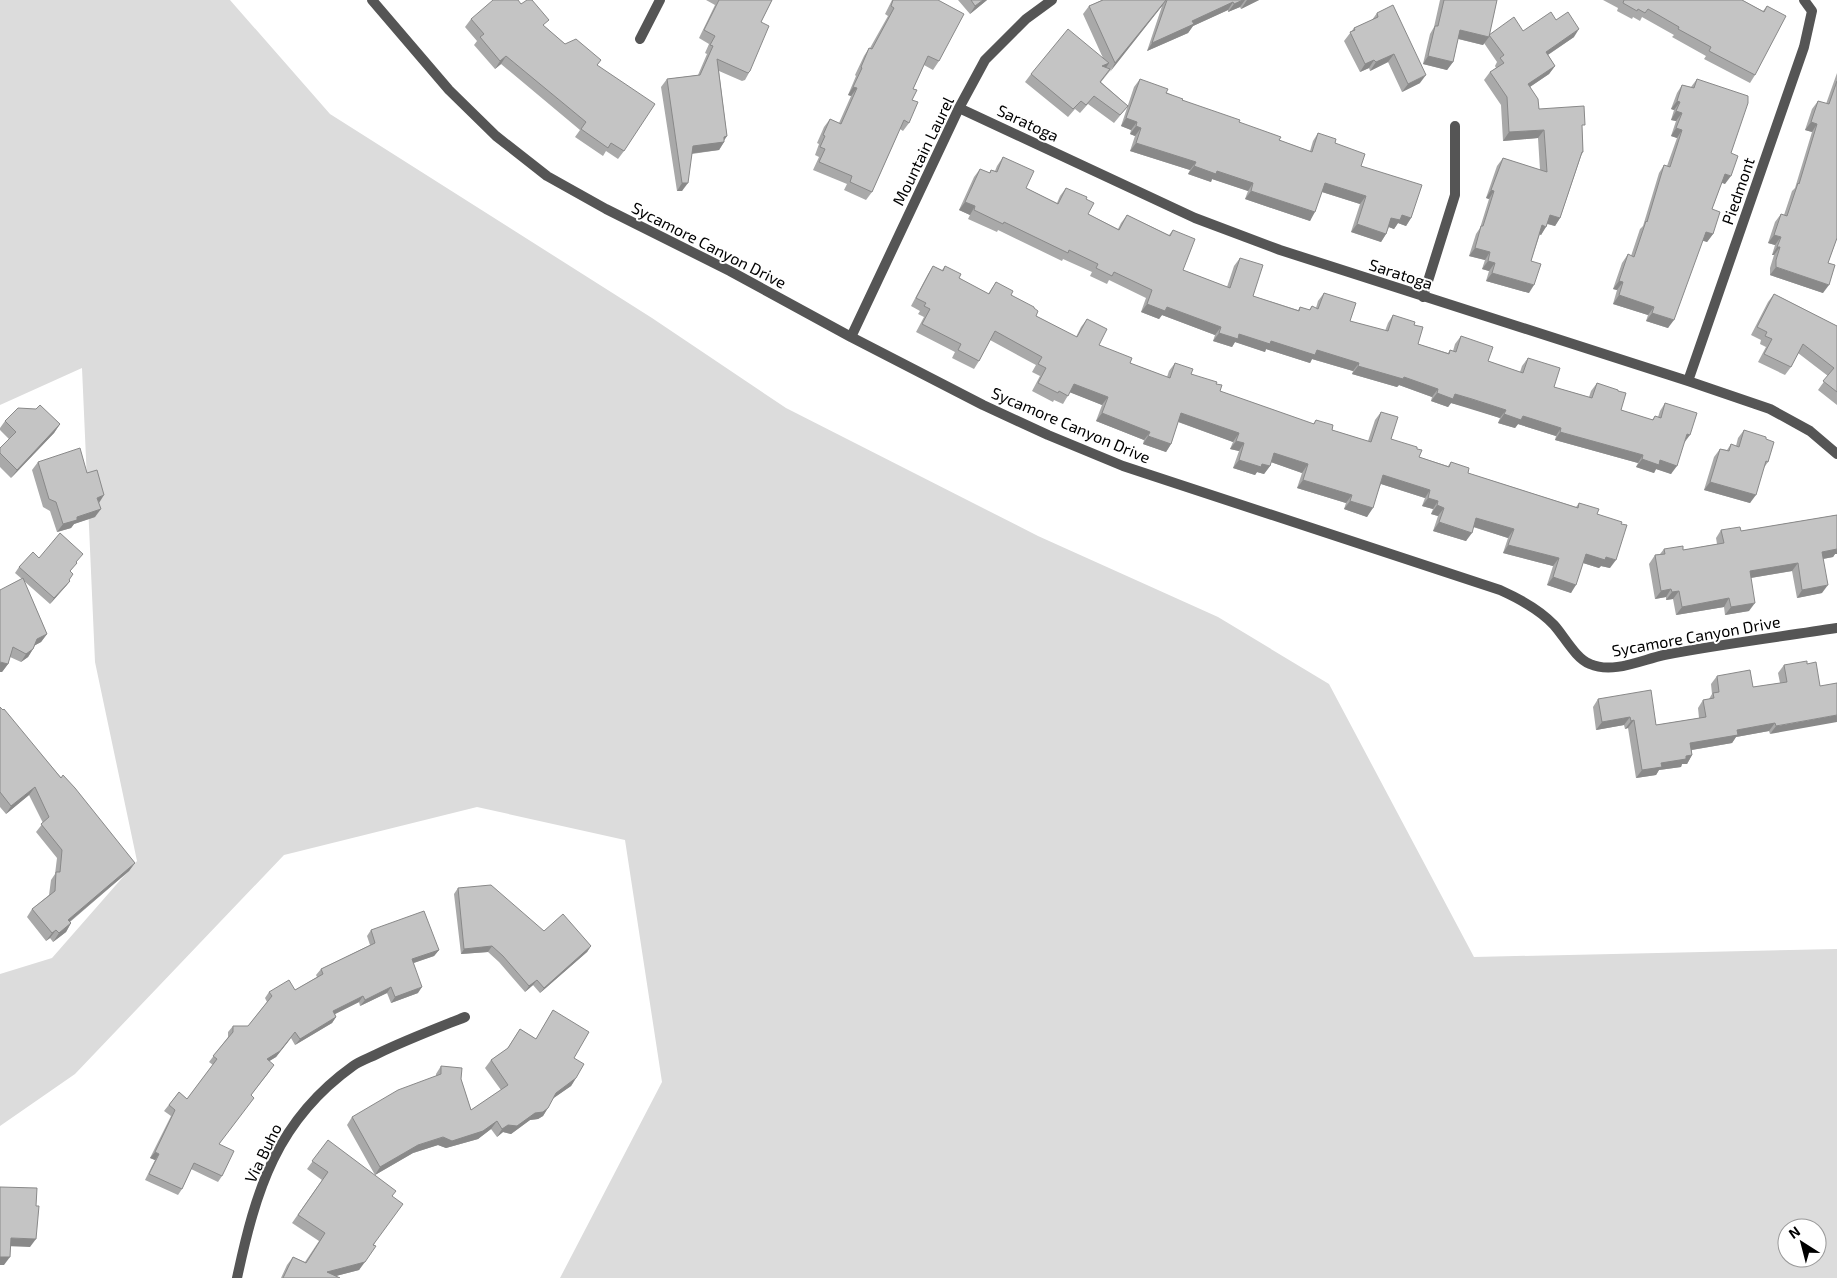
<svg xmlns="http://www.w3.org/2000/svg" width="1837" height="1278" viewBox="0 0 1837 1278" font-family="'Exo 2',sans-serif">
  <rect width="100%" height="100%" fill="#fff"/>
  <path fill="#dcdcdc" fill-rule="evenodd" d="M0,0H230L330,114L652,318L786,408L1038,536L1218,617L1329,684L1474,957L1837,949V1278H560L662,1082L625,840L477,807L284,855L75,1074L0,1126V974L52,958L137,861L95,662L82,368L0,405ZM1787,1228H1817V1258H1787Z"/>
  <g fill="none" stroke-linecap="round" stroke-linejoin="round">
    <path stroke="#555" stroke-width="10" d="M372,0L449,90L496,136L547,176L606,209L730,271L851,337L983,405L1048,435L1123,466L1500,590C1520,599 1539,609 1554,625C1564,636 1576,659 1590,664C1613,674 1641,660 1664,655C1721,644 1779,637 1837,628
      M640,39L660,0
      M959,108L1195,218L1280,250L1688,381L1770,409L1810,431L1837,454
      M1423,297L1455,195V126
      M851,337L959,108L985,60L1026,19L1052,0
      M1688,381L1804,47L1812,11L1804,0
      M237,1278C256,1190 276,1121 353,1066C360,1061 369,1058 377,1054C406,1040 435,1029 465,1017"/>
  </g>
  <path fill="#a9a9a9" d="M706,0H772L761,22L750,71L745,80L742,81L719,71L727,136L724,140V142L719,150L692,154L682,191H677L661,87L667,79L698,75L707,54L705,53L709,44L699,38L715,5Z
    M892,0H938L939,61L933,70L924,65L913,89L909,123L903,131L900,129L872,192L866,200L844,190L847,184L813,170L819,157L815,155L819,144L817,143L824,127L830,119L839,123L851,96L848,95L856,76L855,75L864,56L869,48H870L888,16L885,14Z
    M958,0H987L970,14Z
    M1102,0H1259L1241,9L1240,7L1228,12V10L1193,26L1188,33L1147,51L1162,6L1101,82L1128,106L1114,123L1088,104L1080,113L1075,109L1068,117L1025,82L1031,74L1103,58L1083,14L1089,6Z
    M1440,0H1497L1489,35L1523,31L1556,20L1574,37L1548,55L1555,66L1549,74L1530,87L1539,109L1582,130L1583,152L1581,156L1560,218L1555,226L1547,224L1541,235L1540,234L1531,261L1529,293L1486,281L1489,271L1482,269L1485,260L1469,256L1476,234L1480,228L1489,199L1486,198L1497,166L1503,158L1540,170L1538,138L1503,141L1501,105L1484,80L1490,72L1496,68L1495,66L1497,62L1484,43L1483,45L1458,39L1453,62L1447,70L1423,64L1430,34L1434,27Z
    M1603,0H1742L1763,11L1767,6L1755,75L1750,83L1704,59L1706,56L1672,37L1674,35L1642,17L1640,21L1633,17L1632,19L1617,11L1618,8Z
    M521,4L544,26L565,44L601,60L597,65L624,151L618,159L606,151L603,156L575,137L580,130L501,64L495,69L474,45L477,41L465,27L471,19Z
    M1377,13L1420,83L1402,92L1388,62L1370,71L1369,68L1360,72L1344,41L1354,28L1372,20Z
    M1837,73V238L1828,263L1823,293L1770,275V268L1774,255H1772L1775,245L1768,243L1775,222L1781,214L1784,215L1792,191L1795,188L1812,132L1805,130L1812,109L1818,101L1826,104Z
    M1140,79L1182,100L1239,122L1279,140L1310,151L1313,141L1318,133L1335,143L1361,166L1411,218L1406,226L1398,223L1394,229L1389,227L1386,234L1381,242L1351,232L1360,204L1322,192L1310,221L1245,199L1248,191L1212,179L1211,182L1188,174L1190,170L1130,151L1135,136L1130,134L1131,130L1121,126L1134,87Z
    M1697,79L1731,153L1725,184L1722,182L1712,209L1713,234L1707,242L1703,240L1668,328L1646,321L1648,315L1613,304L1617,290L1613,289L1622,263L1628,254L1631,256L1640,229L1643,226L1659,173L1664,165L1667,166L1677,138L1671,136L1676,121L1671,120L1674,110L1671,109L1677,93L1682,85L1691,87Z
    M1003,157L1026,188L1057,203L1060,196L1066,188L1086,199L1088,214L1118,229L1121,223L1127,215L1169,235L1173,230L1183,270L1227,287L1234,266L1240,258L1253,296L1298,310L1300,307L1309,310L1312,306L1316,308L1318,301L1324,293L1350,321L1385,331L1388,323L1393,315L1414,325L1418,344L1448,353L1450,350L1453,351L1455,344L1461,336L1488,361L1520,372L1522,366L1528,358L1554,387L1589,397L1591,391L1597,383L1618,391L1621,410L1652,420L1655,416L1658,417L1660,411L1665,403L1684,443L1671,474L1656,469L1654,473L1636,467L1638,463L1555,440L1556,436L1518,424L1515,428L1498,423L1500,418L1467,407L1451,403L1448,407L1431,401L1432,397L1399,385L1397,387L1352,374L1353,371L1312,359L1310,363L1266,349L1265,352L1235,342L1232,347L1213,341L1215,335L1162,315L1159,319L1141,312L1146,298L1109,280L1107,284L1090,276L1092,272L1063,259L1062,261L998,230L997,232L968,219L970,215L959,210L974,177L980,169L989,173L991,170L995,171L997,166Z
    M933,266L942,270L945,266L959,278L988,294L996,282L1011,295L1034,308L1036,316L1076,337L1081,327L1087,319L1099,345L1130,363L1167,377L1169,371L1175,363L1191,374L1216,384L1220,391L1313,424L1316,420L1332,430L1368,441L1375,420L1381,412L1391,439L1417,449L1419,457L1448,466L1451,462L1468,473L1576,507L1579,503L1597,514L1610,568L1601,566L1599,568L1583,563L1571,593L1547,585L1553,566L1503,553L1508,538L1473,527L1466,541L1433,531L1438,516L1431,514L1433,509L1422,506L1425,498L1381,484L1367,517L1344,509L1346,503L1297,488L1302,473L1271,462L1270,466L1264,474L1257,472L1255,475L1233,468L1239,451L1230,449L1233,442L1178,422L1171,444L1166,452L1143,444L1144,440L1096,421L1102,405L1070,392L1063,404L1054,400L1053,402L1032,391L1040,376L1032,372L1036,365L990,340L979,361L974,369L952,358L955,352L916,332L924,317L918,314L920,311L911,306L928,274Z
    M1774,294L1837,326V405L1818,390L1828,376L1798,353L1791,367L1785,375L1758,362L1766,347L1760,344L1761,340L1751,335L1768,302Z
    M36,409L60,424L54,433L11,478L0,467V448L9,439L0,430V428L5,421Z
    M1744,430L1766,439L1768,462L1763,469L1750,503L1704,490L1714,457L1720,449L1727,450L1731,444L1736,446L1738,438Z
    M38,462L87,473L99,503L95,517L74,524L71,528L57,532L50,511L43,507L32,470Z
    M1837,515V554H1835L1833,557L1823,559L1822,593L1797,598L1792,571L1751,578L1749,611L1725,615L1724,607L1676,615L1673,599L1666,600V597L1655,599L1649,564L1655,555L1660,554L1664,549L1683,550L1717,544L1716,538L1721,530L1741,531Z
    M39,558L76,562L70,571L69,580L70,581L66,586L50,604L24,581L47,634L41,642L35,645L33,649L28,657L21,662L10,657L8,664L2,672L22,579L15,573L19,567Z
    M1807,664L1820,686L1770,734L1769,731L1736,737L1732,743L1692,750V755L1687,764H1682L1681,767L1659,770L1656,775L1636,778L1628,728L1625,729L1624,725L1596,730L1593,707L1598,699L1656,725L1699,718L1698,708L1703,700L1709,699L1712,694L1711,684L1717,676L1753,687L1780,683L1778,673L1784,665Z
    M0,707L135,863L129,871L70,922L71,923L66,932L53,942L50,938L46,941L27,917L32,909L49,895L51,880L55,874L57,858L36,832L43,823L29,795L6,814L0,807Z
    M458,888L544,931L591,946L587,952L540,993L533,985L525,992L499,962L488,952L461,954L454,894Z
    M371,930L439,950L434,956L413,963L418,993L391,1003L387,993L360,1006L359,1002L335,1014L336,1017L332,1023L295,1045L291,1038L276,1057L269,1061L270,1071L251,1095L219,1144L222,1176L218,1182L191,1169L182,1189L178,1195L145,1180L155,1160L150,1158L171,1116L164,1111L179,1092L187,1099L213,1065L209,1062L228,1037V1032L233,1026H248L267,1002L265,998L269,992L295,990L317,977L316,975L321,969L370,945L367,936Z
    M553,1010L574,1058L576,1078L571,1086L553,1098L543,1116L538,1119L530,1120L511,1134L503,1132L497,1137L491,1129L478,1139L446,1148L438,1145L413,1153L375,1175L347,1125L352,1117L436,1076V1074L441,1066L461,1079L471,1110L501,1090L485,1068L491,1060L507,1049L520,1029L536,1039Z
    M328,1140L392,1196L374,1245L359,1270L336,1276L340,1278H281L287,1265L293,1257L305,1262L319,1241L292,1223L322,1180L307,1169Z"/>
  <path fill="#898989" d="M983,0H987L970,14L975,6Z
    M1166,0L1162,6L1110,72L1115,63Z
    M1243,0H1245L1240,7L1228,12L1234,4Z
    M1247,0H1259L1241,9Z
    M1233,2L1228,10L1193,26L1188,33L1147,51L1152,43L1192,21Z
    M1579,29L1574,37L1540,60L1546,52Z
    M1460,30L1489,37L1483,45L1455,38Z
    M1394,54L1388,62L1370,71L1376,62Z
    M506,56L501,64L495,69L500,61Z
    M1428,56L1453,62L1447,70L1423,64Z
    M1374,60L1369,68L1360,72L1365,64Z
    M1109,63L1104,71L1102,66Z
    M1555,66L1549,74L1522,92L1528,84Z
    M1426,75L1420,83L1402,92L1408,84Z
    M853,87L857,88L851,96L848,95Z
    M1677,101L1680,102L1674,110L1671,109Z
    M1676,111L1682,113L1676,121L1671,120Z
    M1126,118L1137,122L1131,130L1121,126Z
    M1811,122L1817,124L1812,132L1805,130Z
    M1136,126L1141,128L1135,136L1130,134Z
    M1676,128L1682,130L1677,138L1671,136Z
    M1544,130L1538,138L1503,141L1509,132Z
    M727,136L723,142H724L719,150L687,154L693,146Z
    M1136,143L1196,162L1190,170L1130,151Z
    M1194,166L1217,171L1253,183L1248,191L1212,179L1211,182L1188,174Z
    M1725,174L1731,176L1725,184L1719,182Z
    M682,183H688L682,191H677Z
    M1325,183L1366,196L1360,204L1319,191Z
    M1491,190L1494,191L1489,199L1486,198Z
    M1251,191L1315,212L1310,221L1245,199Z
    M965,202L975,206L970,215L959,210Z
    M1402,215L1411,218L1406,226L1398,223L1394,229L1386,226L1391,218Z
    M1550,215L1560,218L1555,226L1545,223Z
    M1357,224L1386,234L1381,242L1351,232Z
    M1542,225L1546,227L1541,235L1537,233Z
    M1706,232L1713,234L1707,242L1700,240Z
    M1774,235L1781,237L1775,245L1768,243Z
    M1777,247H1780L1774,255H1772Z
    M1475,248L1490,252L1485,260L1469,256Z
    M1488,261L1495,263L1489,271L1482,269Z
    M1776,267L1829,285L1823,293L1770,275Z
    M1492,273L1534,285L1529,293L1486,281Z
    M1619,281L1623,282L1617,290L1613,289Z
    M1619,295L1654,307L1648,315L1613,304Z
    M1147,304L1167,307L1221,327L1215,335L1162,315L1159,319L1141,312Z
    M1652,313L1674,320L1668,328L1646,321Z
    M1219,333L1239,334L1317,350L1359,363L1353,371L1312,359L1310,363L1266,349L1265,352L1235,342L1232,347L1213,341Z
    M1358,366L1404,377L1438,389L1432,397L1399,385L1397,387L1352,374Z
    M1074,384L1108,397L1102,405L1069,392Z
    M1437,393L1455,394L1506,410L1500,418L1451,403L1448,407L1431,401Z
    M1102,413L1150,432L1144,440L1096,421Z
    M1181,413L1239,433L1233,442L1176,421Z
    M1504,414L1523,416L1561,428L1556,436L1518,424L1515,428L1498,423Z
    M60,424L54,433L11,478L17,470Z
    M1560,432L1643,455L1638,463L1555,440Z
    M1687,434L1690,435L1684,443Z
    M1148,436L1171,444L1166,452L1143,444Z
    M1236,441L1244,443L1239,451L1230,449Z
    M1274,453L1308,464L1302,473L1268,461Z
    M1642,459L1660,460L1677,466L1671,474L1656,469L1654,473L1636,467Z
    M1239,460L1262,464L1270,466L1264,474L1257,472L1255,475L1233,468Z
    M1383,475L1430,490L1425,498L1378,483Z
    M1303,480L1352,495L1346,503L1297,488Z
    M1710,482L1756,495L1750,503L1704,490Z
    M104,495L99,503L97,498Z
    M1428,498L1438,501L1433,509L1422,506Z
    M1350,501L1373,508L1367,517L1344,509Z
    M1437,505L1444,508L1438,516L1431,514Z
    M101,509L95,517L74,524L71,528L57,532L63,524L77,517Z
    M1476,518L1514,529L1508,538L1471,526Z
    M1439,522L1472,533L1466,541L1433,531Z
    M1508,545L1559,558L1553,566L1503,553Z
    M1837,549V554H1835L1833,557L1817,560L1822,552Z
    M1586,554L1606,557L1616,560L1610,568L1601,566L1599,568L1580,562Z
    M1798,563L1792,571L1744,579L1750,571Z
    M1553,577L1576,585L1571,593L1547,585Z
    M70,581L66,586L50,604L54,598Z
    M1828,585L1822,593L1797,598L1802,590Z
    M1671,589L1666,597L1655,599L1661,591Z
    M1679,591L1673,599L1666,600L1672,592Z
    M1729,598L1724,607L1676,615L1682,607Z
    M1755,603L1749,611L1725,615L1731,607Z
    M47,634L41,642L32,647L37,639Z
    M33,649L28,657L21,662L26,654Z
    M0,662L8,664L2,672H0Z
    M1837,715V722L1770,734L1776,726Z
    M1630,717L1624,725L1596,730L1602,722Z
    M1634,720L1628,728L1625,729L1631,721Z
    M1775,723L1769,731L1736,737L1732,743L1685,751L1690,743L1737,730Z
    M1692,755L1687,764H1682L1681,767L1659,770L1656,775L1636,778L1642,770L1661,763L1686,756Z
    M35,787L29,795L6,814L11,806Z
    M135,863L129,871L62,928L68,920Z
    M71,923L66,932L53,942L59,933Z
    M56,930L50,938L46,941L52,933Z
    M492,946L488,952L461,954L464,949Z
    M591,946L587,952L540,993L544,988Z
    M439,950L434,956L408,965L412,959Z
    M537,980L533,985L525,992L529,986Z
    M391,987L387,993L360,1006L365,1000Z
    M422,987L418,993L391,1003L395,997Z
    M363,996L359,1002L329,1017L333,1011Z
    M336,1017L332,1023L295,1045L300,1039Z
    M291,1038L276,1057L263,1065L267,1059Z
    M576,1078L571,1086L551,1100L556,1093Z
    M548,1108L543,1116L538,1119L530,1120L511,1134L503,1132L497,1137L502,1129L508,1125L535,1113Z
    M497,1121L491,1129L478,1139L446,1148L438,1145L413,1153L375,1175L380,1167L418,1145Z
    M155,1152L159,1154L155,1160L150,1158Z
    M11,1238L36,1239L30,1247L5,1246Z
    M0,1257H10L4,1265H0Z
    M365,1262L359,1270L328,1278L327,1272Z"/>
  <path fill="#c4c4c4" stroke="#898989" d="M493,0H518L521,4L527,0H532L549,20L543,25L565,44L576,39L601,60L597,65L655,104L624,151L611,143L608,148L581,129L586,122L506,56L500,61L480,37L484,34L471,19Z
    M719,0H772L761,22L769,26L750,71L748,73L717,59L727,136L724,137V142L693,146L688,183H682L667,79L700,75L713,46L710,45L715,36L704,30Z
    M893,0H938L964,14L939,61L928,56L913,89L917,90L912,100L918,102L909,123L904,120L872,192L850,182L852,176L819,162L825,149L820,147L825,136L823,135L830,119L841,124L857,88L853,87L862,68L861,67L869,48L872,49L894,8L891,6Z
    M971,0H983L975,6Z
    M1103,0H1166L1115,63L1089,6Z
    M1167,0H1243L1234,4L1233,2L1192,21L1194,24L1152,43Z
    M1444,0H1497L1489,37L1460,30L1453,62L1428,56L1435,26H1438Z
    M1624,0H1742L1764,12L1767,6L1786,16L1755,75L1709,51L1711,47L1678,29L1679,27L1648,9L1645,13L1638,9L1637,11L1623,3Z
    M1393,5L1426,75L1408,84L1394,54L1376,62L1374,60L1365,64L1350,32L1355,30L1354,28L1378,17L1377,13Z
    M1551,12L1556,20L1568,12L1579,29L1546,52L1555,66L1528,84L1538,99L1539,109L1584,106L1585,125H1582L1583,152H1582L1560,218L1550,215L1546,227L1542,225L1531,261L1541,264L1534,285L1492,273L1495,263L1488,261L1490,252L1475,248L1481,226H1483L1494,191L1491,190L1503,158L1547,172L1544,130L1509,132L1507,97L1490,72L1504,63L1500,58L1504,55L1489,35L1514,17L1523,31Z
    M1068,29L1109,63L1102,66L1110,69L1100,82L1128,106L1120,115L1094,96L1086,105L1081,101L1073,109L1031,74Z
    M1140,79L1168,89L1166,93L1183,99L1182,100L1240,120L1239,122L1281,137L1279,140L1312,152L1318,133L1336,139L1335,143L1365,154L1361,166L1422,185L1411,218L1402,215L1400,220L1391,218L1386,234L1357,224L1366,196L1325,183L1315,212L1251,191L1253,183L1217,171L1216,174L1194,166L1196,162L1136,143L1141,128L1136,126L1137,122L1126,118Z
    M1697,79L1748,96V103L1731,153L1738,156L1731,176L1725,174L1712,209L1720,212L1713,234L1706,232L1674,320L1652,313L1654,307L1619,295L1623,282L1619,281L1628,254L1634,257L1646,221L1647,222L1664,165L1670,167L1682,130L1676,128L1682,113L1676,111L1680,102L1677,101L1682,85L1694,88Z
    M1837,81V238L1828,263L1835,265L1829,285L1776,267V260L1780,247H1777L1781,237L1774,235L1781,214L1787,216L1798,183L1799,184L1817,124L1811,122L1818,101L1829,104Z
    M1003,157L1034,171L1026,188L1058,204L1066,188L1087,197L1086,199L1094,203L1088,214L1119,230L1127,215L1170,236L1173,230L1195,239L1183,270L1230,288L1240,258L1263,265L1253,296L1299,311L1300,307L1310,310L1312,306L1318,309L1324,293L1356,303L1350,321L1388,331L1393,315L1415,322L1414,325L1423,327L1418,344L1449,354L1450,350L1456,352L1461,336L1493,347L1488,361L1523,373L1528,358L1560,368L1554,387L1592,398L1597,383L1618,390V391L1626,393L1621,410L1653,420L1655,416L1661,418L1665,403L1697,413L1690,435L1687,434L1677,466L1660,460L1659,465L1642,459L1643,455L1560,432L1561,428L1523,416L1521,420L1504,414L1506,410L1472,399L1455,394L1453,399L1437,393L1438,389L1404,377L1403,379L1358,366L1359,363L1317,350L1315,355L1271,341L1270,344L1239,334L1238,339L1219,333L1221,327L1167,307L1165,311L1147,304L1152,290L1114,272L1112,276L1096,268L1098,264L1069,250L1068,253L1004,222L1003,224L974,210L975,206L965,202L980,169L990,173L991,170L997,172Z
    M933,266L943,271L945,266L961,274L959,278L989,294L996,282L1013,291L1011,295L1034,307V308L1038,311L1036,316L1077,337L1087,319L1107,329L1099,345L1132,358L1130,363L1170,378L1175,363L1193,369L1191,374L1217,382L1216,384L1222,385L1220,391L1314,424L1316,420L1333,425L1332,430L1371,442L1381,412L1398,417L1391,439L1417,447V449L1422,450L1419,457L1449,467L1451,462L1469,468L1468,473L1578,508L1579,503L1599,509L1597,514L1622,522L1621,524L1627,525L1616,560L1606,557L1605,560L1586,554L1576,585L1553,577L1559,558L1508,545L1514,529L1476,518L1472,533L1439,522L1444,508L1437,505L1438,501L1428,498L1430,490L1383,475L1373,508L1350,501L1352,495L1303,480L1308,464L1274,453L1270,466L1262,464L1261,467L1239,460L1244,443L1236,441L1239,433L1181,413L1171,444L1148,436L1150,432L1102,413L1108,397L1074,384L1068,396L1059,391L1058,393L1038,383L1046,368L1038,364L1042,357L995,331L979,361L958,350L961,344L922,324L930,309L924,306L926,303L916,298Z
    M1774,294L1837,326V392L1823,381L1834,368L1803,344L1791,367L1764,354L1772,339L1765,336L1767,332L1757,327Z
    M40,405L60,424L17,470L0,453V448L16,432L5,421L18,408L36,409Z
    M1744,430L1766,437V439L1774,442L1768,462L1766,461L1756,495L1710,482L1720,449L1729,451L1731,444L1739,447Z
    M80,448L87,473L97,470L104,495L97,498L101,509L77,517V520L63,524L56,502L49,499L38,462Z
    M1837,515V549L1822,552L1828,585L1802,590L1798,563L1750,571L1755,603L1731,607L1729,598L1682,607L1679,591L1672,592L1671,589L1661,591L1655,555L1665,554L1664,549L1683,546V550L1724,543L1721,530L1740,527L1741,531Z
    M60,533L83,554L76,562L77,563L70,571L73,574L69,580L70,581L54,598L19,567L33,552L39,558Z
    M23,578L47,634L37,639L33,649L26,654L13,647L8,664L0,662V590Z
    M1807,661V664L1816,662L1820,686L1837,683V715L1776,726L1775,723L1737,730L1738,735L1690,743L1692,755L1686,756V759L1661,763L1662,767L1642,770L1634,720L1631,721L1630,717L1602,722L1598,699L1651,690L1656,725L1706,717L1703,700L1714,698L1713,693L1719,692L1717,676L1750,670L1753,687L1787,682L1784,665Z
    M0,707L3,710L4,709L61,778L63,775L75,788L135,863L68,920L71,923L59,933L56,930L52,933L32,909L55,891L56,872H60L62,850L41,824L49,817L35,787L11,806L0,792Z
    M491,885L544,931L563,914L591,946L544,988L537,980L529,986L503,956L492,946L464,949L458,888Z
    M424,911L439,950L412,959L422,987L395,997L391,987L365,1000L363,996L333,1011L336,1017L300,1039L295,1032L280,1051L267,1059L274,1065L251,1095L254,1098L219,1144L234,1151L222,1176L194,1163L182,1189L149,1174L159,1154L155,1152L175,1110L169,1105L179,1092L187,1099L217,1059L213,1056L233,1032V1026H248L272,996L269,992L289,980L295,990L323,974L321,969L375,943L371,930Z
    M553,1010L589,1032L574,1058L584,1064L576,1078L556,1093L548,1108L543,1112L535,1113L517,1126L508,1125L502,1129L497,1121L483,1131L452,1141L443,1137L418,1145L380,1167L352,1117L398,1090L441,1074V1066L462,1068L461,1079L471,1110L508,1085L491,1060L508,1048L520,1029L536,1039Z
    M328,1140L396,1191L392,1196L403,1204L373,1245L376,1246L365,1262L327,1272L340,1278H283L293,1257L306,1263L325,1233L298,1215L328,1172L312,1161Z
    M0,1187L37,1188L36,1206H39L36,1239L11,1238L10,1257H0Z"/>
  <g text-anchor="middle" stroke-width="4" stroke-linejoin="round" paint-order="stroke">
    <g font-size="16" fill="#000" stroke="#fff">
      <text transform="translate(1028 123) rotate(25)" y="6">Saratoga</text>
      <text transform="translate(923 151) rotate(-64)" y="6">Mountain Laurel</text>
      <text transform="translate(1738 191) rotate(-71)" y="6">Piedmont</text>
      <text transform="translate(709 245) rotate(27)" y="6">Sycamore Canyon Drive</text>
      <text transform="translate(1401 274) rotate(18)" y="6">Saratoga</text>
      <text transform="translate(1071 425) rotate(23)" y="6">Sycamore Canyon Drive</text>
      <text transform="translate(1696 636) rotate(-10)" y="6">Sycamore Canyon Drive</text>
      <text transform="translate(263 1153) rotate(-64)" y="6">Via Buho</text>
    </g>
  </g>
  <g transform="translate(1802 1243) rotate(324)"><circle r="24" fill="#ffffff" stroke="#999999"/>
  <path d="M0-4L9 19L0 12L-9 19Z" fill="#000000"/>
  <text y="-8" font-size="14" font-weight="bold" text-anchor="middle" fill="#000000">N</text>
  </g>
</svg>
